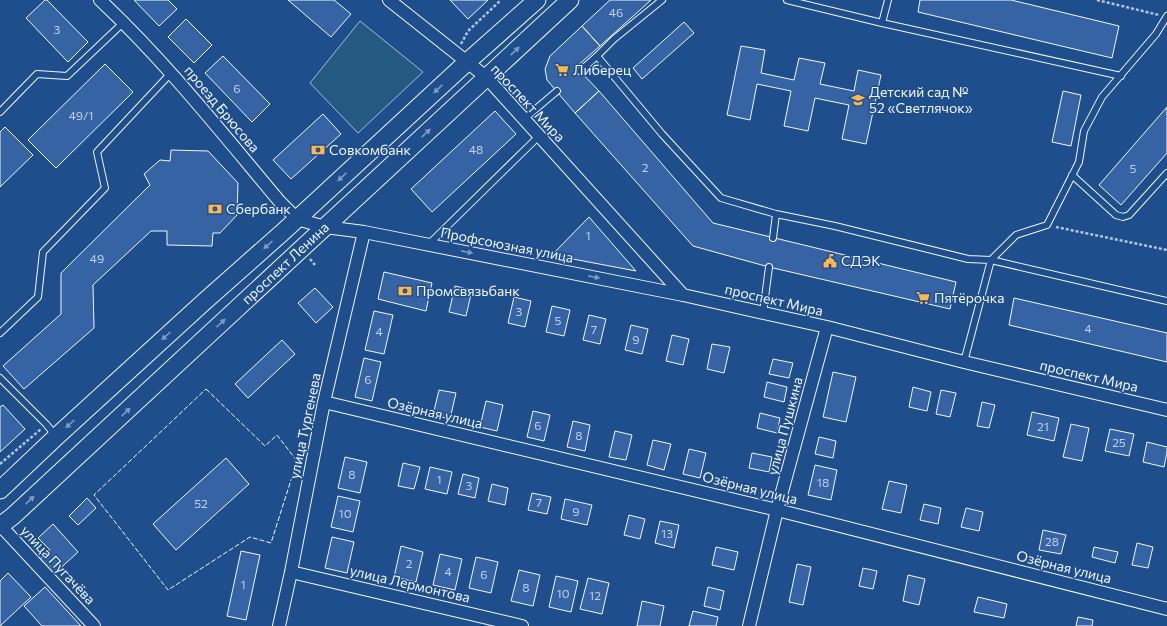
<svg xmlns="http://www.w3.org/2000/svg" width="1167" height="626" viewBox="0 0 1167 626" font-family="Commissioner,sans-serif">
  <rect width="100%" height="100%" fill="#1f4e8c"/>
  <path fill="#245a82" stroke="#a8bbd7" d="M360,21L423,72L358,133L310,83Z"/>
  <path fill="#3563a3" stroke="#f2f6ff" d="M45,0H47L88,42L68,62L26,18Z
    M134,0H168L177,9L159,26Z
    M288,0H334L351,14L331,37Z
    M450,0H488L468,19Z
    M610,0H651L600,46L582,26Z
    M920,0H1011L1119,26L1112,58L918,12Z
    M186,19L212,45L194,63L168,37Z
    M684,22L694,33L642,79L633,68Z
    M582,26L600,46L576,67L599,91L575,113L547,80L545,69L550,56Z
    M741,46L765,50L761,73L794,80L799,58L825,63L820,84L854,91L858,70L881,75L866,144L842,139L849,105L815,98L808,131L784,126L791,91L757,84L750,120L727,115Z
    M223,56L270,104L252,122L205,73Z
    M105,64L133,92L56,168L28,140Z
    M599,91L713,223L956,282L950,309L769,267L693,246L575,113Z
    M1063,91L1081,95L1071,146L1052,142Z
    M1167,107V153L1121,205L1099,185Z
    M495,111L516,134L432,212L411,189Z
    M323,114L341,134L291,179L273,160Z
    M5,127L33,155L0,187V132Z
    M171,150L208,151L238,183L237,215L220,233H213L212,246L167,245V231H151L93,285L94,328L24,389L3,366L61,314V273L150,185L144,174L160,160L170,161Z
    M589,217L636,271L552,255Z
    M384,272L432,283L426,311L378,299Z
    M455,286L472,290L466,316L449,312Z
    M315,288L333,307L316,323L298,303Z
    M514,297L531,301L525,327L508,323Z
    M1014,298L1167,333V362L1009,325Z
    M552,306L570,310L564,336L546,332Z
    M374,311L393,315L384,354L365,350Z
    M589,315L606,319L600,344L583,340Z
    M631,325L648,329L642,354L625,350Z
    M672,335L689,339L683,365L666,361Z
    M282,340L295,354L248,398L235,384Z
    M712,344L730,347L724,373L707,369Z
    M364,358L381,362L372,401L355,397Z
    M773,359L793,363L789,378L769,374Z
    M833,372L856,377L846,422L823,417Z
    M767,382L787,387L784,402L764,397Z
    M913,387L931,392L927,411L909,407Z
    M439,390L456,393L450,419L433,415Z
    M941,390L956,393L950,417L936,414Z
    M486,401L503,405L497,431L480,427Z
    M982,402L995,405L989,428L977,426Z
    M3,405L25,429L0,452V407Z
    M533,411L550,415L544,441L527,437Z
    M1032,412L1059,418L1054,441L1027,435Z
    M760,413L780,418L777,433L757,428Z
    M573,421L590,425L585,451L567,447Z
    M1071,424L1089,428L1082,461L1063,457Z
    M1110,429L1134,434L1129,456L1105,451Z
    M615,431L632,435L626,460L609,457Z
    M819,437L836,441L833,458L815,454Z
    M653,440L671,444L664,470L647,465Z
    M1147,442L1167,447V452L1164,467L1143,462Z
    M689,449L706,453L700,478L683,474Z
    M752,453L772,457L769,472L749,468Z
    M345,457L367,462L360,493L338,488Z
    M226,458L249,484L176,550L153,524Z
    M403,463L420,467L414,489L398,486Z
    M815,465L837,470L831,500L808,495Z
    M430,467L452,472L447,494L425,489Z
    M463,474L479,478L475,498L458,494Z
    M889,481L907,485L901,513L882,509Z
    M492,484L508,488L505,505L488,501Z
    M532,493L551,497L547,514L528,510Z
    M338,496L360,501L353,532L331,527Z
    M87,498L96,508L78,525L69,516Z
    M565,499L592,505L587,525L561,519Z
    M924,504L941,508L938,524L920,520Z
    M966,508L983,512L979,531L961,527Z
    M629,515L645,519L640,539L624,535Z
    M660,521L679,525L674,548L655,543Z
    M53,524L78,552L52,576L38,561L50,550L38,538Z
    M1043,530L1066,535L1061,554L1039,550Z
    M332,537L354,542L347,573L325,568Z
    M1137,543L1153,547L1148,568L1132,565Z
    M401,546L423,552L416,582L394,577Z
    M716,547L738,552L734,570L712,565Z
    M1094,547L1118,552L1115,563L1092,557Z
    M241,551L260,555L246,620L227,616Z
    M440,554L462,559L455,590L433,585Z
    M476,557L498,562L491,593L469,588Z
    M797,564L811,567L803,605L789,602Z
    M863,568L877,571L873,589L859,586Z
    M519,570L540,575L533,606L511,601Z
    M8,573L31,597L0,626V581Z
    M908,575L925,579L919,605L903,601Z
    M556,576L578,581L571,612L549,607Z
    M588,578L609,583L602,614L580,609Z
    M45,587L81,626H42L24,606Z
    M708,587L724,591L720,610L704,606Z
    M978,597L1007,604L1004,618L974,612Z
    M642,601L664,606L660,626H637Z
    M693,611L718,617L716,626H689Z
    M1078,617L1093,620L1092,626H1076Z"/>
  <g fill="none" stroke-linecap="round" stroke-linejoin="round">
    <g stroke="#f2f6ff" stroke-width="8">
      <path id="service" d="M662,0L614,39L597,56L662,134L721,198L776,214L835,226L968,259L991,260L1167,301
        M787,0L882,23L888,0
        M882,23L1121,76
        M580,71L597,56
        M0,112L37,74L67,76L124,22
        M524,119L557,91
        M1072,175L1116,215L1123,217L1129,215L1167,173
        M773,238L776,214
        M428,245L539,136
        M763,313L769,267
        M0,333L38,297L43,252L105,188L97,152L171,73
        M964,362L991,260L1016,235L1047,225L1079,162L1084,131L1102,97L1156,34L1167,16
        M0,378L46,424L55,435"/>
    </g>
    <g stroke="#f2f6ff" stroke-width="14">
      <path id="minor" d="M100,0C166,62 222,133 280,202L297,219L325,227L364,232L683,295L827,327L964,362L1167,410
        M389,0L486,77L683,295
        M324,402L777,510L1167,609
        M0,525L94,626
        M291,572L522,626
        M279,626L291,572L324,402L364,232
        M749,626L777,510L827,327"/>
    </g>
    <g stroke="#f2f6ff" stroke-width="19">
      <g id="secondary">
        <path d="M0,490L56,437L205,301L284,231L466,63L537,0"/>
        <path id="s1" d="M0,526L13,516C199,344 384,171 570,0"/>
      </g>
    </g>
    <path stroke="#b3c4dc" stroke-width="2.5" stroke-dasharray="3 2" stroke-linecap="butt" d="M1097,0L1159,15
      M461,44L468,31L501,0
      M1056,227L1167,250
      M310,259L315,265
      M0,464L41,429"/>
    <use href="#service" stroke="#1f4e8c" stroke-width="6"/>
    <use href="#minor" stroke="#1f4e8c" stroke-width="12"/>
    <use href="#secondary" stroke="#1f4e8c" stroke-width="17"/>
    <path stroke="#f2f6ff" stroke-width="1" stroke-dasharray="5 2" stroke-linecap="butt" d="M206,389L265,446L277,435L297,461L271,543L250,537L168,590L94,495Z"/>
  </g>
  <defs><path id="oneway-solid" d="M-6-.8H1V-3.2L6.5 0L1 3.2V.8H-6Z"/></defs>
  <g fill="#7e9ac0">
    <use href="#oneway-solid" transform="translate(515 51) rotate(-43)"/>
    <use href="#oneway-solid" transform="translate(438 89) rotate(137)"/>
    <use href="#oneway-solid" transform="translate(426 133) rotate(-43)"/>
    <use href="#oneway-solid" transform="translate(342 177) rotate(137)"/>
    <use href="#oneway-solid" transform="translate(268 245) rotate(138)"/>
    <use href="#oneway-solid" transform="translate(467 252) rotate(11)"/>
    <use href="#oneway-solid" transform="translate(594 277) rotate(11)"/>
    <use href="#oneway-solid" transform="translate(221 323) rotate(-43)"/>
    <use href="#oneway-solid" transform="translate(166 336) rotate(138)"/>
    <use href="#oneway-solid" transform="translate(126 412) rotate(-43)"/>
    <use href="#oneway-solid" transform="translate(70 424) rotate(138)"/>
    <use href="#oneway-solid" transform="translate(30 500) rotate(-43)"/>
  </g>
  <defs>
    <g id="supermarket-bare" transform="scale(1.08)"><path d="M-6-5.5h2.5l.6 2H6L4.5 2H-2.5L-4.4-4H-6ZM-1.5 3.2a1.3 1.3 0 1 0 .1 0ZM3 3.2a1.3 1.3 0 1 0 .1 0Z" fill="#ffb74d" stroke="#1f4e8c" stroke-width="2.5" paint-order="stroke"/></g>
    <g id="school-bare" transform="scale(1.08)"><path d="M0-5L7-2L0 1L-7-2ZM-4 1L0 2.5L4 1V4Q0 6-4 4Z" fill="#ffb74d" stroke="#1f4e8c" stroke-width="2.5" paint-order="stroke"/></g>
    <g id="bank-bare" transform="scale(1.08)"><path d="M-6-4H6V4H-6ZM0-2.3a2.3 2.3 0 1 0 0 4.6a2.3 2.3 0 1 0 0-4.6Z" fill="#ffb74d" stroke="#1f4e8c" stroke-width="2.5" paint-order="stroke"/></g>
    <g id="civic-bare" transform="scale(1.08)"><path d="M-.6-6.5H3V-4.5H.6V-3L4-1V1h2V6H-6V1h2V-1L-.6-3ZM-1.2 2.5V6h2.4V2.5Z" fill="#ffb74d" stroke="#1f4e8c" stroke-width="2.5" paint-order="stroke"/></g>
  </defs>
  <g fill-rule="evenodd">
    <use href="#supermarket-bare" x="562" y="70"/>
    <use href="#school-bare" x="858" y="100"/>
    <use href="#bank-bare" x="318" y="150"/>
    <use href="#bank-bare" x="215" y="209"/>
    <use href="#civic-bare" x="830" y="261"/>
    <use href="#bank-bare" x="405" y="291"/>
    <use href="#supermarket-bare" x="923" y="298"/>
  </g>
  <g text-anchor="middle" stroke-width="3" stroke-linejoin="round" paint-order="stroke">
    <g font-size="12" fill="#c3d1e8">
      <text x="616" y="17">46</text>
      <text x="57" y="34">3</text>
      <text x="237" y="93">6</text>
      <text x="81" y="120">49/1</text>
      <text x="476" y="154">48</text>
      <text x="645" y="172">2</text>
      <text x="1133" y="173">5</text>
      <text x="588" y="240">1</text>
      <text x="97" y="263">49</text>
      <text x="519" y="316">3</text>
      <text x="558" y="325">5</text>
      <text x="1088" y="333">4</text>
      <text x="594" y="334">7</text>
      <text x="379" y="336">4</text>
      <text x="636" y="344">9</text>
      <text x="368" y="384">6</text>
      <text x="538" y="430">6</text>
      <text x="1043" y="431">21</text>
      <text x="579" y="440">8</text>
      <text x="1119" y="447">25</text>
      <text x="352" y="479">8</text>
      <text x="439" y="484">1</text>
      <text x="823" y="487">18</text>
      <text x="469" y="490">3</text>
      <text x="539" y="507">7</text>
      <text x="201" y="508">52</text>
      <text x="576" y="516">9</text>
      <text x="345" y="518">10</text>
      <text x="667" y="538">13</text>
      <text x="1052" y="546">28</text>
      <text x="409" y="568">2</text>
      <text x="448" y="576">4</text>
      <text x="484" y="579">6</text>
      <text x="243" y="589">1</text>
      <text x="526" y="592">8</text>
      <text x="563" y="598">10</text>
      <text x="595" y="600">12</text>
    </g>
    <g font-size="14" fill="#f2f6ff" stroke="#1f4e8c" text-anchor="start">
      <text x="573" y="75">Либерец</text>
      <text x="869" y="97">Детский сад №<tspan x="869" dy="16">52 «Светлячок»</tspan></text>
      <text x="329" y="155">Совкомбанк</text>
      <text x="226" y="214">Сбербанк</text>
      <text x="841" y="266">СДЭК</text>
      <text x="416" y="296">Промсвязьбанк</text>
      <text x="934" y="303">Пятёрочка</text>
    </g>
    <g font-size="14" fill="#f2f6ff" stroke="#1f4e8c">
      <text transform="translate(528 103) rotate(47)" y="5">проспект Мира</text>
      <text transform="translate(222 109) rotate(50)" y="5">проезд Брюсова</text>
      <text transform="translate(507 245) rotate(11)" y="5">Профсоюзная улица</text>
      <text dy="5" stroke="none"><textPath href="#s1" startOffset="388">проспект Ленина</textPath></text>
      <text transform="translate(774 300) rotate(13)" y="5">проспект Мира</text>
      <text transform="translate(1089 376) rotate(13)" y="5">проспект Мира</text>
      <text transform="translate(435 413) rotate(13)" y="5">Озёрная улица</text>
      <text transform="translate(305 426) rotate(-78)" y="5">улица Тургенева</text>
      <text transform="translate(785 426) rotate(-75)" y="5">улица Пушкина</text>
      <text transform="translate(750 488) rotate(14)" y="5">Озёрная улица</text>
      <text transform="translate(58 565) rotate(47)" y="5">улица Пугачёва</text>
      <text transform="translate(1064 567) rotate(14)" y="5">Озёрная улица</text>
      <text transform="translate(410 584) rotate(13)" y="5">улица Лермонтова</text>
    </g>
  </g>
</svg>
